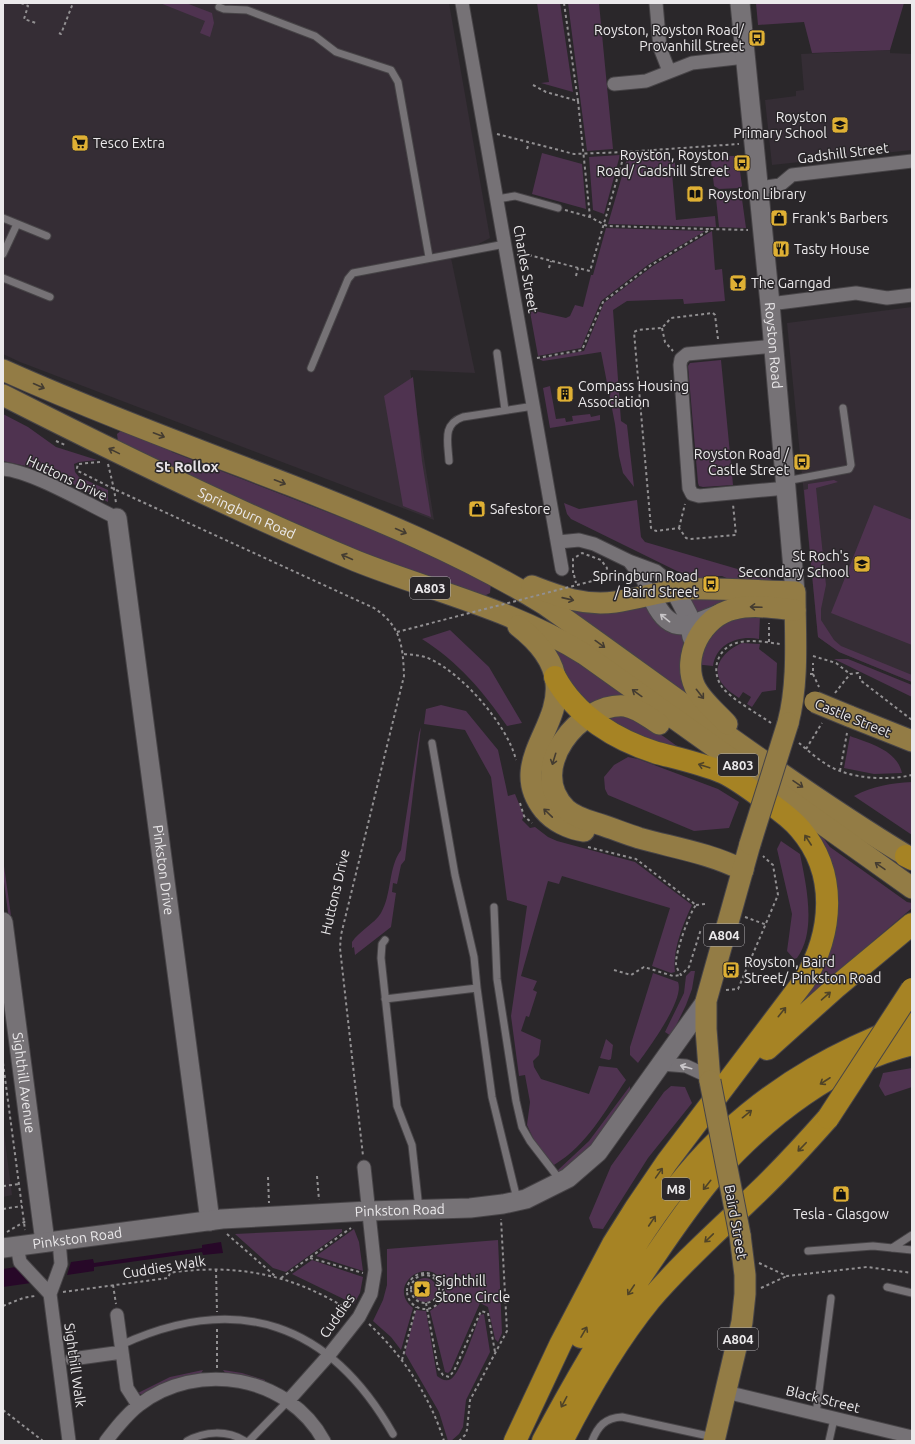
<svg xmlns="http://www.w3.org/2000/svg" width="915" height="1444" viewBox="0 0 915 1444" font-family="Ubuntu,sans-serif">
  <rect width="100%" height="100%" fill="#2a272a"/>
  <path fill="#352d35" d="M3,3H449L490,238L451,258L475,373L410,370L434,520L20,362L3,354Z
    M890,50V53L912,54V150L772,165L765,100L796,96V91L804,90L801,54Z
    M912,307V682L839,652L818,637L787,323Z
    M3,1125L12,1195L3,1197Z"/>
  <path fill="#4f3350" d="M160,3H186L212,13L214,23L210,37L200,33L205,21Z
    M537,3H560L573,92L541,83L549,82Z
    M568,3H599L613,149L587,151Z
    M756,3H904L890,50L812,53L804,22L758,25Z
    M670,152V159L675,163V172L672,173L676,220L715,216L716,227L608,224L628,155Z
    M542,153L582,164L586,209L532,194Z
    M620,155L604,214L593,210L589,157Z
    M728,156H738L742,186L740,188L719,189L714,186L711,161L713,158Z
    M741,192L746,228L719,227L716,198L719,194Z
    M606,228L705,231L649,264L601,301L581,348L538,356L530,312L535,311L566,318L570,316L575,305L583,307L591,275H593Z
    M712,231L715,270L722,269L725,301L684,304L683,299L627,301L613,310L621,421L627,425L634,487L623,473L619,456L615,424L601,352L543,361L539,359L584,351L604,303L653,266Z
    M721,360L733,485L703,487L699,486L698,483L688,366L690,363Z
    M413,377L422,461L431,517L403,506L384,396Z
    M550,386L556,419L565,418L566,422L573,421L572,416L590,414L591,417L600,415V420L550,428L543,388Z
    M3,414L28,427L56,447L97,460L79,462L74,464L75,472L79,477L108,490V502L48,471L3,461Z
    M123,429L168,447L172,452L376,531L491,583L490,593L484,596L394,567L259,511L118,441L117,434Z
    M834,480L838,482L816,488L826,585L821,609V620L834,640L841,646L912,675V682L839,652L818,637L804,490L808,489V484Z
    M637,500L641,537L645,542L772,579L769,581L731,580L722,576H706L704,579L685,575L571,519L567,514L564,503L579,509Z
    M874,505L912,520V645L831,613Z
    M686,597L733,598L697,618Z
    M556,602H647L685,629L693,699Z
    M760,615L759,639C738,635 716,644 713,666L694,664L719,621Z
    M450,630L489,667L522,723L507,726C484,692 457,661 422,639Z
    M549,642L631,697L583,707Z
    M742,643L760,644L759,649L777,663L776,690L762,692L752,707L747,704L751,697L743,692L739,698C734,694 728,691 724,686C708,668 725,650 742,643Z
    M834,659H848L912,685V697Z
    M441,705L466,711L498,750L508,796L515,794L524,816L522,820L530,828L535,827L548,837L557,841L635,862L692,905C683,924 672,951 675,972L671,973L652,966L670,908L562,876L559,884L548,881L521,976L537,981L533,990L537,992L529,1017L526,1016L521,1031L541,1040L539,1055L533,1061L534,1067L541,1079L589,1094L599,1066L617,1068L626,1080C605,1111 587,1145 554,1165L535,1142L527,1125L530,1102L525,1075L519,1076L511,1016L527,906L507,900L491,777L465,730L424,724L426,709Z
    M618,713L646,724L684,751L654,748L604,717Z
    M421,727L405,860L401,865L397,884L393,883L392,892L396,893L391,927L355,955L354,947L352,948V942C359,931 374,924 381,913C392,894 388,868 401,850L419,733Z
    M850,736C869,743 897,750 902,773L874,774L844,768Z
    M628,757L638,759L718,789L739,802L729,828L694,831L608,795L605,789L604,777L614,765Z
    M912,782V835L854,796C873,786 891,783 912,782Z
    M797,821L818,831L830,847L907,902L912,903V908L790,1012L831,923Z
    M781,841L800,854C806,884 817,931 797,958L794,959L787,951L792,914L777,849Z
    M4,866L16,951H13L3,874Z
    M691,971H695L692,989L686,1005L671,1036L665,1032L684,993L686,976Z
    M653,973L678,982C685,999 649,1048 638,1063L630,1055V1047Z
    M606,1039L613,1045L611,1059L609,1060L600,1058Z
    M912,1068V1087L885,1096L879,1086L883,1073Z
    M630,1086V1094L590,1149L560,1172L557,1171L589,1141Z
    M671,1086L685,1087L692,1103L648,1158L603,1229L593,1228L589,1218L611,1166L664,1092Z
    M342,1229V1232L286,1272L273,1268L235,1234Z
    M354,1229L359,1242L363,1271L316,1256Z
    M498,1240L502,1333L498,1342L495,1339L488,1307L480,1303L451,1370L448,1373L445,1372L430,1311L442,1302L445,1290C436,1249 383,1284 413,1308L401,1350L391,1337L373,1321L383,1300L387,1285V1249Z
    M312,1260L363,1277L360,1293L354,1304L292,1274Z
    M413 1290a12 12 0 1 1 24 0a12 12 0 1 1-24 0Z
    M416,1310L426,1311L437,1376C441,1379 446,1382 451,1379C460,1374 476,1326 480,1315L484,1314L490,1352L466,1400L463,1427L459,1434L451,1441H448L439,1412L405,1353Z
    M203,1370L200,1375L156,1387L143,1395L138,1393L170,1377Z
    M223,1370L242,1373L265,1380L264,1384L227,1375Z"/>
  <path fill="#270828" d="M221,1242L223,1253L203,1255L202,1252L94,1267V1271L67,1275L71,1262L93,1259L94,1263L202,1248V1245Z
    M16,1267L31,1283L3,1287V1269Z"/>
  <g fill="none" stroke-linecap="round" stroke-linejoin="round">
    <g stroke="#474447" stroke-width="9">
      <path id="lane" d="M219,7L224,9L247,10L315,36L336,52L391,70L398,82L429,257
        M497,199L515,196L558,208
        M3,218L47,236
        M3,254L17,224
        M3,278L50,297
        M497,353L505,410
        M311,368L348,279L353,273L505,244
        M449,461C448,442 442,424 463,417L534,406
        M786,481L849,469L851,465L843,408
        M432,743L455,875L474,957L477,988
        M494,907L497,979L516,1101L522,1127L530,1141L560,1180
        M385,940L382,944L381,958L397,1106L412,1145L419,1209
        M385,999L477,988L492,1097L517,1199
        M892,1248L912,1235
        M808,1251L873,1246L912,1250
        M887,1287L912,1293
        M121,1345C238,1291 330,1323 393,1434
        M816,1414L831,1298
        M187,1441C205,1431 227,1430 245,1441
        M249,1441L288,1401
        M592,1441C598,1426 605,1418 622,1417L713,1437
        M829,1441L834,1419"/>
    </g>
    <g stroke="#474447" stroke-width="15">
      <path id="street" d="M462,3L562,569
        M656,3L660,48L669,71
        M614,84L646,81L692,63L745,57
        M759,188L780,185L792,175L912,161
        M770,304L856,293L887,298L912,295
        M774,346L687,354L681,359L680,365L689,488L692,494L699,496L787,488
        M3,469C32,471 89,505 117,518
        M558,542L579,540L594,544L629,561L656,571L666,579L675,590
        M629,561L640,575L651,595
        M661,1064L686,1066L710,1077
        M17,1246L20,1262L50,1294L69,1441
        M50,1294L61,1264L59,1241
        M117,1315L127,1388L138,1405
        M72,1359L122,1352
        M726,1392L912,1437
        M288,1401L329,1355L359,1317L371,1294L375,1270L364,1167
        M106,1441C116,1428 126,1415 139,1405C197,1360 288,1375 324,1441"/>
    </g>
    <g stroke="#474447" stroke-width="21">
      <g id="secondary">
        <path id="s1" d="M740,3L770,304L795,592"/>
        <path id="s2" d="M117,518L210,1221"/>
        <path d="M675,590L688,615L692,637"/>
        <path d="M651,595C668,634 684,629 719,614"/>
        <path id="s3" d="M3,922L45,1242"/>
        <path id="s4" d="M3,1248L222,1219L368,1211L470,1208L503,1204L526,1199L568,1178L598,1152L706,1001"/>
      </g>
    </g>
    <g stroke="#474447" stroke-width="23">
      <g id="primary">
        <path d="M3,370C97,412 194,448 290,485C377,519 464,555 544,604C666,690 785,782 912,859"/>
        <path id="s5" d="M3,395C119,454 236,511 356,561C434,592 512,609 584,654L912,888"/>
        <path d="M532,586C560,597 584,606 615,602C638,599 661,591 684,589C721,588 758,591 795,592C795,635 799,681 788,723"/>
        <path d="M518,626C536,640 554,659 556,683C561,729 507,764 544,810C553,821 569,829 584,831"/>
        <path d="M849,716L912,741"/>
        <path d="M659,724C648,717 638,708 625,706C580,702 525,769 566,809C576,818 590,821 602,825C614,829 626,834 639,838C675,848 709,853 743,870"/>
        <path d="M727,724C717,713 702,701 695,687C681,657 702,616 734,609C753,604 775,608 795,610"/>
        <path d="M710,1081L706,1029V1001L750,844"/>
        <path d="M714,1441L742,1322L745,1294V1275L740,1235"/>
      </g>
    </g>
    <g stroke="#474447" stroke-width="24">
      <path id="highway" d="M906,856L912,859
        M767,1049L835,988L912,924
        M581,1337C620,1268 667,1186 726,1133C781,1082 842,1049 912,1023
        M515,1441L561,1343L613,1244L635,1209L667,1162L804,981C833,933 838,873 800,829C789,816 775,807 762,798C750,789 738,780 724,773C703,764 680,759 657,753C616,740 576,716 555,677
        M543,1441C577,1377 613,1316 654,1257C673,1229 693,1200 715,1174C767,1116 835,1063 912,1044
        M562,1441C587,1392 615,1343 650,1300C683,1261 721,1228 757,1193C782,1169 805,1144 828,1118"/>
    </g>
    <path stroke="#929092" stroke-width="2" stroke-dasharray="3 3" stroke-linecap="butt" d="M21,3L28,6L24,19L36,23
      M564,3L578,101
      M59,33L61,34L73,3
      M533,85L546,92L578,101L590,217
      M497,134L574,154L625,152
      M527,149L529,143
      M565,210L590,217L607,226L709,229
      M517,255L525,254L590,271L625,152L739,144
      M549,268L551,261
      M576,276L578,268
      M662,328L665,342L673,351
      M718,339L715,315L713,313L671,318L662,328L638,330L634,332L651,528L656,531L679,528L686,538L690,539L736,535L733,504
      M537,358L582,350L603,302L651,265L711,229L748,230
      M56,441L65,445
      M100,462L78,464L77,468L78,471L114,489L374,608C401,626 403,646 404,676L341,935L340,948L363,1156
      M108,464L114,489L116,503
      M679,528L685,504
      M574,575L576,583
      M769,642V623
      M404,654C413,655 422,655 430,659C463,674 508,726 516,760
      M813,656L836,663L850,674
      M810,674H813V663
      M813,674L819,687
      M835,693L850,674L858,673L860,675V680L912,720
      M771,723C758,714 730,698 722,687C717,680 715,671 717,663C725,634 758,641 780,644
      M799,743C811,753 825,766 840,771C861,779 891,780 912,775
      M806,749L822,723
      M840,771L847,733
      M520,803L524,816L532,823
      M588,847L636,859L696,905C689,914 676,951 676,963C676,968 679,971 681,975L689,967L701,929
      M696,905L705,904
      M745,917L767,925
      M614,970L631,975L644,967L673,976L681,975
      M726,990L738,989L778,895L773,865L763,856
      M3,1063L25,1230
      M317,1176L319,1200
      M268,1177L269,1203
      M3,1186L20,1184
      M3,1209L22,1206
      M7,1232L24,1222H28
      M227,1234L275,1276
      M310,1258L363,1273
      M759,1263L787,1276L867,1267L912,1273
      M216,1269L217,1312
      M407 1291a18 18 0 1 1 36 0a18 18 0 1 1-36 0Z
      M411 1289a14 14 0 1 1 28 0a14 14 0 1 1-28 0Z
      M281,1278L351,1228
      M113,1285L116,1304
      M761,1288L787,1276
      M63,1292L168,1278L170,1273L175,1272C240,1264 293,1275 349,1310
      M426,1303L438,1368L443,1375L449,1377L454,1371L481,1311L488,1313L495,1352
      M3,1306L23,1298L35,1296
      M369,1324C403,1356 430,1396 444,1441
      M402,1360L416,1307
      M217,1368V1328
      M3,1410L43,1441
      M459,1441L465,1435L467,1430L470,1400L507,1331L501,1219"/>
    <use href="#lane" stroke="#767276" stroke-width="7"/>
    <use href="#street" stroke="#767276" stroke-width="13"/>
    <use href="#secondary" stroke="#767276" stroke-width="19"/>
    <use href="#primary" stroke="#937c45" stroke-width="21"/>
    <use href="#highway" stroke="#a68324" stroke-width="22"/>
    <g stroke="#474447" stroke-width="23" stroke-linecap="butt">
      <path id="primary-bridge" d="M815,702L849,716
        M750,844L788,723
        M710,1081L740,1235"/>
    </g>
    <g stroke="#474447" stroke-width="24" stroke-linecap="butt">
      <path id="highway-bridge" d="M828,1118L912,989"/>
    </g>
    <path stroke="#929092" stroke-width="2" stroke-dasharray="3 3" stroke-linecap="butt" d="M397,632L600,579L606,574L607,568L601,560L582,553L573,559V573"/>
    <use href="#primary-bridge" stroke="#937c45" stroke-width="21"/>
    <use href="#highway-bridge" stroke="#a68324" stroke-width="22"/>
  </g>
  <defs><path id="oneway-shaft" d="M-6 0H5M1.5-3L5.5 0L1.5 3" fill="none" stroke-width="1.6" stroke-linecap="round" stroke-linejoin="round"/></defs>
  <g stroke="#443c31">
    <use href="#oneway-shaft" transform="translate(39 386) rotate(24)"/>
    <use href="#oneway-shaft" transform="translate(159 435) rotate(21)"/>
    <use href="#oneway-shaft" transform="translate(114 451) rotate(-154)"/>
    <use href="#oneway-shaft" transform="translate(280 482) rotate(21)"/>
    <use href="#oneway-shaft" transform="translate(401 531) rotate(24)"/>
    <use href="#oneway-shaft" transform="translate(347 557) rotate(-156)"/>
    <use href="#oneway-shaft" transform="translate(568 599) rotate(13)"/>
    <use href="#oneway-shaft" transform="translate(756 607) rotate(-178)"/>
    <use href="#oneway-shaft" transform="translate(600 644) rotate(36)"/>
    <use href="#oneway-shaft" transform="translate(637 693) rotate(-144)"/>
    <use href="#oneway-shaft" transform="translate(700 694) rotate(52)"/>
    <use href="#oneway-shaft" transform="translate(554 759) rotate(107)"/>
    <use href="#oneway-shaft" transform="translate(798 784) rotate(34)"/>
    <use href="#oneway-shaft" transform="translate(548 813) rotate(-136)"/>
    <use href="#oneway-shaft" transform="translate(880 866) rotate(-145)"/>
  </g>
  <g stroke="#c8c5c8">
    <use href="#oneway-shaft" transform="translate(665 618) rotate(-141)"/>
    <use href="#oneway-shaft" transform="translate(686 1067) rotate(-164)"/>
  </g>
  <g stroke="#4f4328">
    <use href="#oneway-shaft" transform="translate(704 766) rotate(-162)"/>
    <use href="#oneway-shaft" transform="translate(808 840) rotate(-123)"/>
    <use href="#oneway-shaft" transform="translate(826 996) rotate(-41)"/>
    <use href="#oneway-shaft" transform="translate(782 1012) rotate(-51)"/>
    <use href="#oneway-shaft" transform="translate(825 1081) rotate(147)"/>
    <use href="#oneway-shaft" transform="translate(747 1114) rotate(-39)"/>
    <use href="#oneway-shaft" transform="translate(802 1147) rotate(134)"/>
    <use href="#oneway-shaft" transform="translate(659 1173) rotate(-55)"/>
    <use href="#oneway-shaft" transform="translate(707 1185) rotate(129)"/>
    <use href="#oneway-shaft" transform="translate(652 1221) rotate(-56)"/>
    <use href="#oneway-shaft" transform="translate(709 1238) rotate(136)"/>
    <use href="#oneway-shaft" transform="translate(631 1290) rotate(124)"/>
    <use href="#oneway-shaft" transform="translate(584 1332) rotate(-60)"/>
    <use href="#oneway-shaft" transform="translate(564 1402) rotate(118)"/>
  </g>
  <defs>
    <g id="bus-square" transform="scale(0.9)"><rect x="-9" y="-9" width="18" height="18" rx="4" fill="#dfb034" stroke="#2a272a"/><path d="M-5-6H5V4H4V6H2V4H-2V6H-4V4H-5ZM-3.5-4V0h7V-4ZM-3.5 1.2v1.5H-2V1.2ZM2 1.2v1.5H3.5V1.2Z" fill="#111"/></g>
    <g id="school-square" transform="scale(0.9)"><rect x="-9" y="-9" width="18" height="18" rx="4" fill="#dfb034" stroke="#2a272a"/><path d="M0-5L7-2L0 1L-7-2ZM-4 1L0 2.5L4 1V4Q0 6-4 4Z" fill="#111"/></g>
    <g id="supermarket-square" transform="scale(0.9)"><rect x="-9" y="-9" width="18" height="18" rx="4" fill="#dfb034" stroke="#2a272a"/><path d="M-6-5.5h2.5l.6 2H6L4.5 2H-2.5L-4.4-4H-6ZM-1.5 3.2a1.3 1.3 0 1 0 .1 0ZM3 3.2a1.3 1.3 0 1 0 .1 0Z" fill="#111"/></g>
    <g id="library-square" transform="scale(0.9)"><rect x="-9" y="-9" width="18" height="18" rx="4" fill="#dfb034" stroke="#2a272a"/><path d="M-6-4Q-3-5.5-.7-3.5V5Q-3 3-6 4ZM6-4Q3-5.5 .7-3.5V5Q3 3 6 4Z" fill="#111"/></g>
    <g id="shop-square" transform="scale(0.9)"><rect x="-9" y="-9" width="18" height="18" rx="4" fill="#dfb034" stroke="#2a272a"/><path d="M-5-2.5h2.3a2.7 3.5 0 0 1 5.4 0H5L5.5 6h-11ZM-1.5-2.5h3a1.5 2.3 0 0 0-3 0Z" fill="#111"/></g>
    <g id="restaurant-square" transform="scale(0.9)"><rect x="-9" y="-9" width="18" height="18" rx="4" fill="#dfb034" stroke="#2a272a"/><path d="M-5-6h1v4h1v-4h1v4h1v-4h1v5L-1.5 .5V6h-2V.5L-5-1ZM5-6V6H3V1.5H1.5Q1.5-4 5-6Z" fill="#111"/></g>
    <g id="bar-square" transform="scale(0.9)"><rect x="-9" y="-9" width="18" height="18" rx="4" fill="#dfb034" stroke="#2a272a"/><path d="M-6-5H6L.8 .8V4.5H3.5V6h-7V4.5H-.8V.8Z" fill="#111"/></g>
    <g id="building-square" transform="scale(0.9)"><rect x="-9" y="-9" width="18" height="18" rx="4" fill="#dfb034" stroke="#2a272a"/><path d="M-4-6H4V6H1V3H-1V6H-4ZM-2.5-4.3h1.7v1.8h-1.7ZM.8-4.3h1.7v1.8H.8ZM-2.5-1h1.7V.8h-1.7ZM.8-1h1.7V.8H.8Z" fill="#111"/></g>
    <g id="sight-square" transform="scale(0.9)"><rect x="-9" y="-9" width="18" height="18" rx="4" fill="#dfb034" stroke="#2a272a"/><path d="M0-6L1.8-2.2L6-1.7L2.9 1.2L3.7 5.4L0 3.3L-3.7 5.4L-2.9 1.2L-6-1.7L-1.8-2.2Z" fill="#111"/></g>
  </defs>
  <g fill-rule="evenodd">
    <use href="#bus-square" x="757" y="38"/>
    <use href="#school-square" x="840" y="125"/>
    <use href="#supermarket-square" x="80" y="143"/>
    <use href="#bus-square" x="742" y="163"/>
    <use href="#library-square" x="695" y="194"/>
    <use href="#shop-square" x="779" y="218"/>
    <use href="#restaurant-square" x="781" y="249"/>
    <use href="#bar-square" x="738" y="283"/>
    <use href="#building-square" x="565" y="394"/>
    <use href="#bus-square" x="802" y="462"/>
    <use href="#shop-square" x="477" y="509"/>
    <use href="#school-square" x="862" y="564"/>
    <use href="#bus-square" x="711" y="584"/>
    <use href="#bus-square" x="731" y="970"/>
    <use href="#shop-square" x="841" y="1194"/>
    <use href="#sight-square" x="422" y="1289"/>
  </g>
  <g text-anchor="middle" stroke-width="3" stroke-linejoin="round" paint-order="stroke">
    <g fill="#2a272a" stroke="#b1afb1" stroke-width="1">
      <rect x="410" y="577" width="40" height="22" rx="3"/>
      <rect x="718" y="754" width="40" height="22" rx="3"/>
      <rect x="704" y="924" width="40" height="22" rx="3"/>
      <rect x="662" y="1178" width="28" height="22" rx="3"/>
      <rect x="718" y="1328" width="40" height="22" rx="3"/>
    </g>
    <g font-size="13" font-weight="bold" fill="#ebe9eb">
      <text x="430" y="593">A803</text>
      <text x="738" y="770">A803</text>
      <text x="724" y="940">A804</text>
      <text x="676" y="1194">M8</text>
      <text x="738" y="1344">A804</text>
    </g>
    <g font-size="14" fill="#ebe9eb" stroke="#2a272a" text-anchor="start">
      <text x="744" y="35" text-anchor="end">Royston, Royston Road/<tspan x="744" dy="16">Provanhill Street</tspan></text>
      <text x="827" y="122" text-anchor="end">Royston<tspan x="827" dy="16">Primary School</tspan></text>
      <text x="93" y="148">Tesco Extra</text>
      <text x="729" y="160" text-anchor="end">Royston, Royston<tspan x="729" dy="16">Road/ Gadshill Street</tspan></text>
      <text x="708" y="199">Royston Library</text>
      <text x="792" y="223">Frank's Barbers</text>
      <text x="794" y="254">Tasty House</text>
      <text x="751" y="288">The Garngad</text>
      <text x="578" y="391">Compass Housing<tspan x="578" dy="16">Association</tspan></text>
      <text x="789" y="459" text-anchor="end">Royston Road /<tspan x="789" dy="16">Castle Street</tspan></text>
      <text x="490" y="514">Safestore</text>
      <text x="849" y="561" text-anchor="end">St Roch's<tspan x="849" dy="16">Secondary School</tspan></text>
      <text x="698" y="581" text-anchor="end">Springburn Road<tspan x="698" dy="16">/ Baird Street</tspan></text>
      <text x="744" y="967">Royston, Baird<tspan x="744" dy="16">Street/ Pinkston Road</tspan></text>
      <text x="841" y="1219" text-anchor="middle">Tesla - Glasgow</text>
      <text x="435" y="1286">Sighthill<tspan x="435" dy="16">Stone Circle</tspan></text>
    </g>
    <g font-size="14" fill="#ebe9eb" stroke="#2a272a">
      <text transform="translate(843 153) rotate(-7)" y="5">Gadshill Street</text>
      <text transform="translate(526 269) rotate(80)" y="5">Charles Street</text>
      <text dy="5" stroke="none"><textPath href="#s1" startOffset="344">Royston Road</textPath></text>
      <text transform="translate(67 478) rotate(25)" y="5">Huttons Drive</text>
      <text dy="5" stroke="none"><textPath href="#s5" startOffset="271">Springburn Road</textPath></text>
      <text transform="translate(853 718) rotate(22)" y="5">Castle Street</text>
      <text dy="5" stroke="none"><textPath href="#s2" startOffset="355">Pinkston Drive</textPath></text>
      <text transform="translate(335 892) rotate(-77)" y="5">Huttons Drive</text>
      <text dy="5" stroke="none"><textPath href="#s3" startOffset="162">Sighthill Avenue</textPath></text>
      <text dy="5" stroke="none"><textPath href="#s4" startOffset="399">Pinkston Road</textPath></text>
      <text transform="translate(736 1222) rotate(80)" y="5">Baird Street</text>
      <text dy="5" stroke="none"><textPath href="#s4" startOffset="75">Pinkston Road</textPath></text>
      <text transform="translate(164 1267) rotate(-9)" y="5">Cuddies Walk</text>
      <text transform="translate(337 1316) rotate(-55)" y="5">Cuddies</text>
      <text transform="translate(75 1365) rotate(82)" y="5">Sighthill Walk</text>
      <text transform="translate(823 1399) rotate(14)" y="5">Black Street</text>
    </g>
    <g font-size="15" font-weight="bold" fill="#e6e2e6" stroke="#2a272a">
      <text x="187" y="472">St Rollox</text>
    </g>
  </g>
  <rect width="915" height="1444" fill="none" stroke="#ebe9eb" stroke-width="8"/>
</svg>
